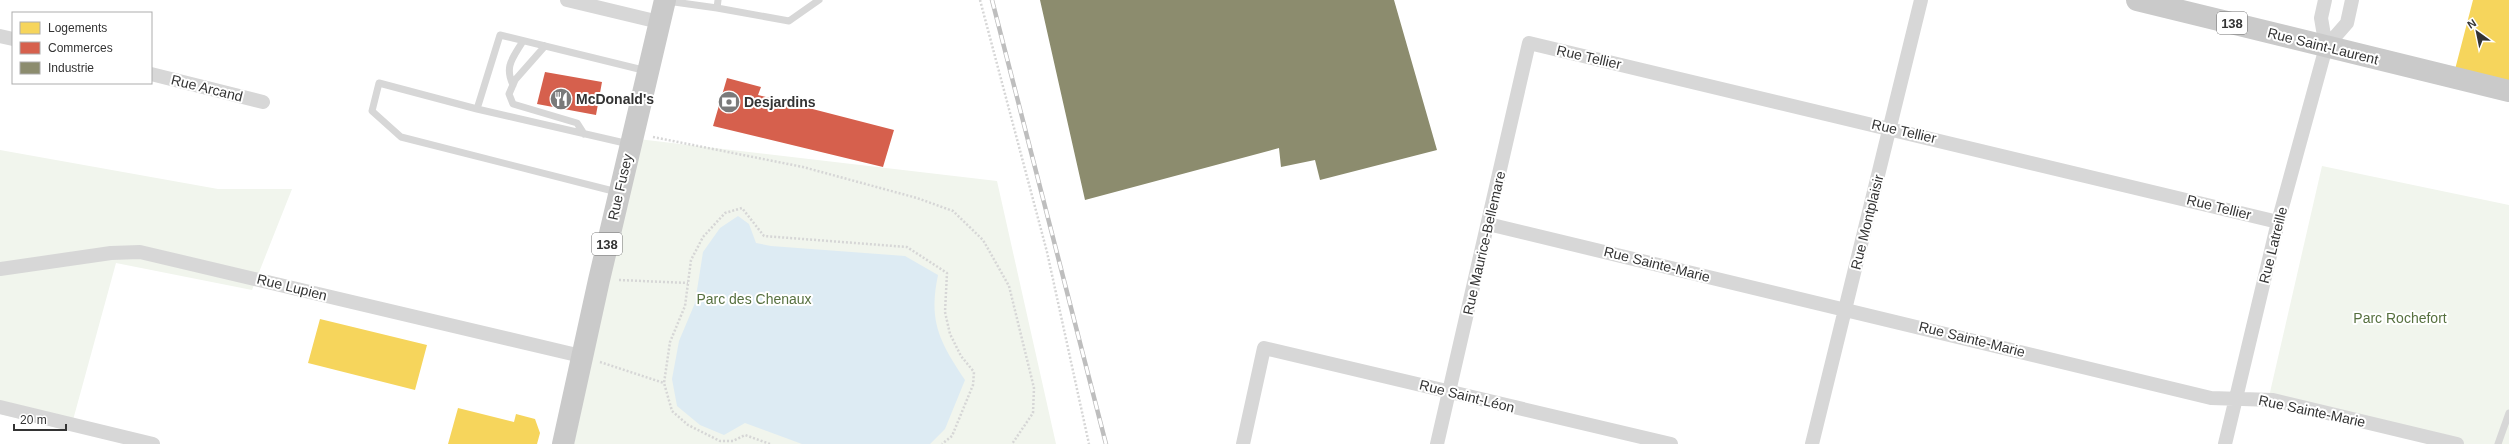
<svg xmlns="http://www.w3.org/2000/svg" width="2509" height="444" viewBox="0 0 2509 444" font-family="Helvetica,sans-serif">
  <rect width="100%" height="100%" fill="#fff"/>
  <path fill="#f1f5ed" d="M638,139L997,181L1056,444H574Z
    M0,150L218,189H292L252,290L116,263L70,431L0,414Z
    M2322,166L2509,205V444H2456L2268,401Z"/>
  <path fill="#ddebf3" d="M738,216L749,224L756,243L771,246L905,256L938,275C928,322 940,342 965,380L945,429L930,444H802L745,423L724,435L700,425L677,406L672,379L679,341L695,303L703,252L720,228Z"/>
  <path fill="#f6d55c" d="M2473,0H2509V95L2452,81Z
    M320,319L427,345L415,390L308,363Z
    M458,408L514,422L516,414L535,419L540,433L537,444H448Z"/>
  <path fill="#d6604d" d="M545,72L602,82L596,115L537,104Z
    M727,78L761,87L758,95L894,130L883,167L713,126Z"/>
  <path fill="#8c8c6e" d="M1040,0H1394L1437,150L1320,180L1315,160L1281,167L1279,148L1085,200Z"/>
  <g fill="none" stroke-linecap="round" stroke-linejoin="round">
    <path stroke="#d6d6d6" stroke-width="2.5" stroke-dasharray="2 2" stroke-linecap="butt" d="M980,0L1047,252L1089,444
      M653,137L803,167L917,198L953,211L983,240L1009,286L1034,388L1033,413L1012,444
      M619,280L688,283
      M600,362L664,383
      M770,444L745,435L733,441H720L688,425L672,411L664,383L670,342L685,306L691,260L703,237L725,213L742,208L764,236L907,247L947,273L945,312L950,334L961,356L974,372L973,385L952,436L942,444"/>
    <path stroke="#d7d7d7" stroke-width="7" d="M667,1L717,8L718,0
      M717,8L789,21L819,0
      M545,46L515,80L509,94L513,104L577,123L584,134
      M513,85C504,66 513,58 523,41
      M477,109L500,35L647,71
      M617,192L401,137L372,111L379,83L477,109L629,144
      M2498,444L2509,413"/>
    <path stroke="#d7d7d7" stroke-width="14" d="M567,0L659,22
      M2325,0L2321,18L2326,47
      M0,36L13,39
      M151,74L263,102
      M1488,224L2211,398L2273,400L2457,444
      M0,269L111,253L140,252L581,356
      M0,407L153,444
      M1243,444L1264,348L1671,444
      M1437,444L1529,43L2278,222
      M1812,444L1921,0
      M2225,444L2278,222L2326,47L2347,23L2352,0"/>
    <path stroke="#cacaca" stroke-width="22" d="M2137,0L2509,91
      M563,444L599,280L665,0"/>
    <g stroke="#bebebe" stroke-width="4.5">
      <path id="rail" d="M992,0L1106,444"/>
    </g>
    <use href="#rail" stroke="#fff" stroke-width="3" stroke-dasharray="9" stroke-linecap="butt"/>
  </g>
  <defs>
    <g id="restaurant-disc" transform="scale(1.15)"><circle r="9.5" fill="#7a7a7a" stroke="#fff"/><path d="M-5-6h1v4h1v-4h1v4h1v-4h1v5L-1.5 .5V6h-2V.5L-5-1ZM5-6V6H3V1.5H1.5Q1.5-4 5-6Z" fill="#fff"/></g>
    <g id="bank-disc" transform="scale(1.15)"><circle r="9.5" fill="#7a7a7a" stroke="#fff"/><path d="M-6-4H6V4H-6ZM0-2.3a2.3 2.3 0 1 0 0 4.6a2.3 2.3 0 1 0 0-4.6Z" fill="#fff"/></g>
  </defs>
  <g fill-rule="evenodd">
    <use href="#restaurant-disc" x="561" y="99"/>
    <use href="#bank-disc" x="729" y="102"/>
  </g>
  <g text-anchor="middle" stroke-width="4" stroke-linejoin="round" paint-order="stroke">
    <g fill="#fff" stroke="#707070" stroke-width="1">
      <rect x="2217" y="12" width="30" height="22" rx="3"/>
      <rect x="592" y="233" width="30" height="22" rx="3"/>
    </g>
    <g font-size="13" font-weight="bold" fill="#333">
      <text x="2232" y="28">138</text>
      <text x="607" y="249">138</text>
    </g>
    <g font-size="14" fill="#333" stroke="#fff">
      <text transform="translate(2323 46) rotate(14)" y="5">Rue Saint-Laurent</text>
      <text transform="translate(1589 57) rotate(13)" y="5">Rue Tellier</text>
      <text transform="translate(207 88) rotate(14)" y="5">Rue Arcand</text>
      <text transform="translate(1904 131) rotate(13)" y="5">Rue Tellier</text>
      <text transform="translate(620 187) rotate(-77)" y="5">Rue Fusey</text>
      <text transform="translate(2219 207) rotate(14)" y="5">Rue Tellier</text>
      <text transform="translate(1867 222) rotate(-76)" y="5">Rue Montplaisir</text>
      <text transform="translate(1484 243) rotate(-77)" y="5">Rue Maurice-Bellemare</text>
      <text transform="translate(2273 245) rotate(-76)" y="5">Rue Latreille</text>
      <text transform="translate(1657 264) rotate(14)" y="5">Rue Sainte-Marie</text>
      <text transform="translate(292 287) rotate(14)" y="5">Rue Lupien</text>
      <text transform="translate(1972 339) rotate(14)" y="5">Rue Sainte-Marie</text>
      <text transform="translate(1467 396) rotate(14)" y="5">Rue Saint-Léon</text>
      <text transform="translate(2312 411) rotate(12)" y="5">Rue Sainte-Marie</text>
    </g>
    <g font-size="14" font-weight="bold" fill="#333" stroke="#fff" text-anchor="start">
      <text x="576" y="104">McDonald's</text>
      <text x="744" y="107">Desjardins</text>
    </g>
    <g font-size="14" fill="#56703f" stroke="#fff">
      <text x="754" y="304">Parc des Chenaux</text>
      <text x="2400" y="323">Parc Rochefort</text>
    </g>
  </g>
  <rect x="12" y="12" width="140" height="72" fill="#ffffff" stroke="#adadad"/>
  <rect x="20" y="22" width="20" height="12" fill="#f6d55c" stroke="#adadad"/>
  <text x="48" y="32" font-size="12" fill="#333333">Logements</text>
  <rect x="20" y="42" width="20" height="12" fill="#d6604d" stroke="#adadad"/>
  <text x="48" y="52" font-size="12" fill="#333333">Commerces</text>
  <rect x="20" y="62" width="20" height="12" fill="#8c8c6e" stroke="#adadad"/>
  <text x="48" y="72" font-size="12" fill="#333333">Industrie</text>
  <g transform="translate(2477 32) rotate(327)" stroke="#ffffff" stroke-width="3" paint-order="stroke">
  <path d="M0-3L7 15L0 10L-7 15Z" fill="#333333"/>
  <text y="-6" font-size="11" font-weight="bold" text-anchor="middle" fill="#333333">N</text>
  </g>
  <path d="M14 424v6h52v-6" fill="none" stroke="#333333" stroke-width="2"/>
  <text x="20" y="424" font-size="12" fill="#333333" stroke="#ffffff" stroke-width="3" paint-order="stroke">20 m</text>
</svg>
